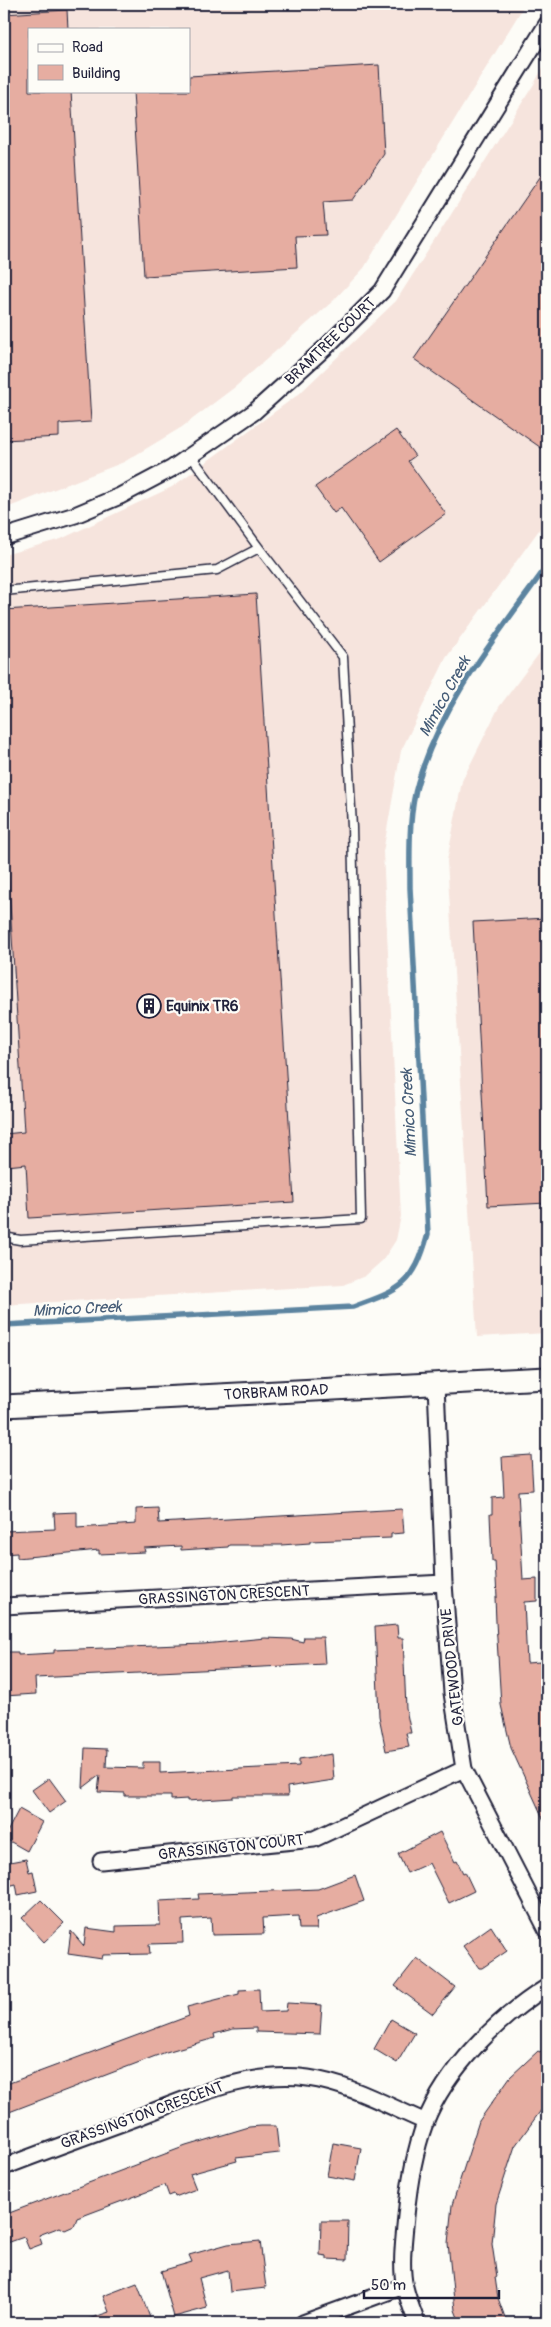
<svg xmlns="http://www.w3.org/2000/svg" width="551" height="2327" viewBox="0 0 551 2327" font-family="Pangolin,sans-serif">
  <rect width="100%" height="100%" fill="#fdfcf7"/>
  <filter id="ink" filterUnits="userSpaceOnUse"><feTurbulence type="fractalNoise" baseFrequency=".02" numOctaves="2"/><feDisplacementMap in="SourceGraphic" scale="10" xChannelSelector="R" yChannelSelector="G"/><feConvolveMatrix kernelMatrix="1 2 1 2 8 2 1 2 1" color-interpolation-filters="sRGB"/></filter>
  <g filter="url(#ink)">
    <path fill="#f6e4dd" fill-rule="evenodd" d="M4,4H525L364,268L333,301L235,387L182,427L124,462L4,509ZM29,29H189V91H29Z
      M547,60V519L446,658L401,751L383,852L401,1216L396,1240L383,1260L365,1276L343,1285L4,1305V555L61,539L172,487L299,394L396,301L534,84Z
      M547,643V1333L477,1337L447,861L462,781L499,707Z"/>
    <g fill="none" stroke-linecap="round" stroke-linejoin="round">
      <path stroke="#5c84a0" stroke-width="5.5" d="M4,1325L353,1307C401,1290 414,1285 428,1234L410,888C410,853 408,815 418,782C443,700 498,634 547,566"/>
    </g>
    <path fill="#e6ada1" stroke="#22223b" d="M67,10L68,29H29V91H71L91,422L59,424V437L4,440V14Z
      M379,65L384,154L353,200L323,202L326,235L295,236L297,267L144,276L133,91H189V76Z
      M547,167V452L414,359Z
      M396,430L415,456L408,461L446,514L379,562L341,508L334,513L315,487Z
      M256,594L294,1202L29,1218L26,1164L7,1166L5,1134L24,1132L4,806V610Z
      M547,918V1203L488,1206L473,922Z
      M531,1455L533,1490L518,1491L523,1580L537,1579V1601L524,1602L527,1663L540,1662L543,1682L540,1683L547,1712V1827L511,1748L501,1705L496,1622L495,1597H497L495,1561H492L490,1514H492V1498L504,1497L502,1457Z
      M158,1508L159,1523L402,1509L404,1533L391,1534V1538L310,1541V1543L281,1545H229L228,1547L181,1550V1546L144,1548L145,1552L99,1554V1550L17,1558V1553L4,1554V1531L55,1529L54,1513L77,1512V1528L136,1524V1509Z
      M397,1625L398,1638H403L406,1709L411,1733H406L409,1747L386,1751L379,1716L375,1627Z
      M304,1637H323L325,1664L35,1678L36,1694L4,1696V1652H18V1655L54,1653V1650L204,1644L265,1638L291,1639L303,1642Z
      M85,1748L107,1749L106,1767L143,1768V1762H160V1773L299,1766V1759L332,1754L334,1780L287,1787L288,1796H233V1798L187,1801V1799L171,1800V1796H125V1793L98,1792L100,1775L83,1788Z
      M49,1778L66,1801L49,1813L32,1790Z
      M19,1809L42,1822L27,1851L4,1838Z
      M440,1832L455,1862L457,1861L463,1873L465,1872L474,1891L449,1903L429,1863L407,1873L398,1854Z
      M26,1859L29,1872L33,1871L37,1891L18,1895L16,1884L4,1887V1863Z
      M355,1875L364,1901L316,1918L317,1929H299L298,1916L263,1918L264,1934L212,1935L211,1918L182,1920L183,1943L149,1944L150,1954L103,1955L102,1959L68,1954L71,1931L84,1946L86,1928L116,1932V1926L160,1925L159,1901L199,1899L198,1894L318,1889Z
      M41,1900L64,1923L44,1942L22,1918Z
      M491,1926L507,1951L482,1968H479L463,1946Z
      M417,1958L455,1987L433,2014L395,1986Z
      M259,1989L260,2012L286,2011L287,2003L322,2005L320,2034L256,2032V2028L233,2029L214,2034L215,2038L166,2052L4,2114V2085L189,2016L187,2007L239,1994V1990Z
      M391,2019L415,2033L397,2063L374,2049Z
      M547,2045V2102L515,2146L496,2204L492,2244L497,2277H495L498,2298L507,2323H460L455,2310L448,2243L452,2205L479,2121L510,2077L538,2051L540,2052Z
      M261,2126H276L279,2153L236,2158L237,2161L190,2174L196,2189L175,2197L174,2194L169,2196L165,2185L77,2218L74,2226L65,2230L60,2227L39,2235L42,2244L29,2249L24,2237L7,2243L4,2232V2215L186,2146L249,2127Z
      M333,2143L361,2148L355,2181L327,2176Z
      M321,2221H348L347,2260L327,2259V2256L320,2255Z
      M260,2241L266,2288L230,2292L228,2270L199,2278L207,2308L174,2317L161,2271L192,2262L189,2255L228,2244Z
      M137,2283L152,2323H83V2321L109,2312L103,2296Z"/>
    <g fill="none" stroke-linecap="round" stroke-linejoin="round">
      <g stroke="#22223b" stroke-width="11">
        <path id="service" d="M191,456L259,548
          M4,591L217,570L259,548L343,657L352,827L361,1219L20,1240L4,1237"/>
      </g>
      <g stroke="#22223b" stroke-width="19">
        <path id="minor" d="M4,537L75,515L120,496L171,469L254,412L327,346L382,291L547,24
          M436,1384L444,1583L452,1693L464,1769L547,1930
          M4,1606L444,1583
          M101,1861L314,1839L464,1769
          M4,2167C48,2150 92,2134 136,2118C191,2097 248,2070 308,2078C350,2084 388,2106 426,2122
          M303,2323L404,2286
          M417,2323C413,2312 408,2300 405,2287C400,2268 404,2236 406,2216C409,2184 414,2153 425,2123C446,2069 499,2017 547,1987"/>
      </g>
      <g stroke="#22223b" stroke-width="25">
        <path id="secondary" d="M4,1406L547,1378"/>
      </g>
      <use href="#service" stroke="#fdfcf7" stroke-width="8"/>
      <use href="#minor" stroke="#fdfcf7" stroke-width="15"/>
      <use href="#secondary" stroke="#fdfcf7" stroke-width="21"/>
    </g>
  </g>
  <defs>
    <g id="building-ring" transform="scale(1.25)"><circle r="9.5" fill="#fdfcf7" stroke="#22223b" stroke-width="1.5"/><path d="M-4-6H4V6H1V3H-1V6H-4ZM-2.5-4.3h1.7v1.8h-1.7ZM.8-4.3h1.7v1.8H.8ZM-2.5-1h1.7V.8h-1.7ZM.8-1h1.7V.8H.8Z" fill="#22223b"/></g>
  </defs>
  <g fill-rule="evenodd">
    <use href="#building-ring" x="149" y="1006"/>
  </g>
  <g text-anchor="middle" stroke-width="4.5" stroke-linejoin="round" paint-order="stroke">
    <g font-size="15" fill="#22223b" stroke="#fdfcf7">
      <text transform="translate(330 341) rotate(-44)" y="5">BRAMTREE COURT</text>
      <text transform="translate(276 1392) rotate(-3)" y="5">TORBRAM ROAD</text>
      <text transform="translate(224 1595) rotate(-3)" y="5">GRASSINGTON CRESCENT</text>
      <text transform="translate(452 1667) rotate(-96)" y="5">GATEWOOD DRIVE</text>
      <text transform="translate(231 1847) rotate(-6)" y="5">GRASSINGTON COURT</text>
      <text transform="translate(142 2115) rotate(-20)" y="5">GRASSINGTON CRESCENT</text>
    </g>
    <g font-size="15" font-weight="bold" fill="#22223b" stroke="#fdfcf7" text-anchor="start">
      <text x="166" y="1011">Equinix TR6</text>
    </g>
    <g font-size="16" font-style="italic" fill="#445b76" stroke="#fdfcf7">
      <text transform="translate(444 696) rotate(-61)" y="6">Mimico Creek</text>
      <text transform="translate(408 1113) rotate(-93)" y="6">Mimico Creek</text>
      <text transform="translate(77 1308) rotate(-3)" y="6">Mimico Creek</text>
    </g>
  </g>
  <rect width="551" height="2327" fill="none" stroke="#fdfcf7" stroke-width="20"/>
  <rect x="10" y="10" width="531" height="2307" fill="none" stroke="#22223b" stroke-width="2" filter="url(#ink)"/>
  <rect x="28" y="28" width="162" height="65" fill="#fdfcf7" stroke="#a5a5ac"/>
  <rect x="38" y="44" width="25" height="8" fill="#fdfcf7" stroke="#a5a5ac"/>
  <text x="72" y="52" font-size="15" fill="#22223b">Road</text>
  <rect x="38" y="65" width="25" height="15" fill="#e6ada1" stroke="#a5a5ac"/>
  <text x="72" y="78" font-size="15" fill="#22223b">Building</text>
  <path d="M364 2290v8h135v-8" fill="none" stroke="#22223b" stroke-width="2.5"/>
  <text x="371" y="2290" font-size="15" fill="#22223b" stroke="#fdfcf7" stroke-width="4" paint-order="stroke">50 m</text>
</svg>
